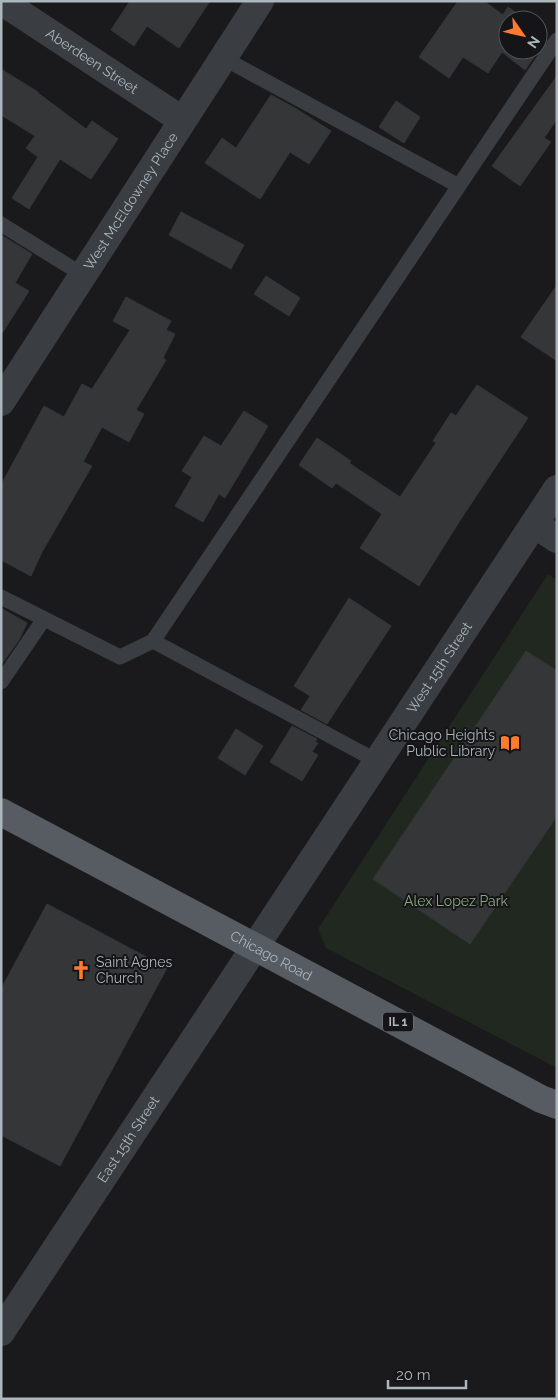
<svg xmlns="http://www.w3.org/2000/svg" width="558" height="1400" viewBox="0 0 558 1400" font-family="Raleway,sans-serif">
  <rect width="100%" height="100%" fill="#1a1a1c"/>
  <path fill="#20281f" d="M548,574L557,580V1068L326,948L318,929Z"/>
  <path fill="#353638" stroke="#333538" d="M130,1H210L179,48L147,26L134,46L111,30Z
    M458,1H484L503,15L508,7L524,18L523,20H508V50H538V34L546,40L525,70L502,52L488,73L463,57L449,78L419,57Z
    M1,69L38,92V93L86,129L92,121L118,139L91,179L60,159L29,209L12,198L38,157L26,148L35,136L1,115Z
    M557,76V119L544,138L551,142L520,186L492,166Z
    M271,95L295,108L331,131L309,164L290,152L260,199L205,163L222,138L236,148Z
    M396,101L420,117L404,143L379,127Z
    M181,212L244,245L231,269L169,235Z
    M1,235L32,254L15,283L29,291L1,335Z
    M266,276L300,298L289,316L254,294Z
    M557,285V361L521,337Z
    M126,297L171,321L166,330L175,334L163,358L166,360L136,410L144,414L129,442L102,427L83,462L92,466L42,552L31,576L1,560V485L44,406L64,417L82,384L92,389L130,330L113,321Z
    M477,385L528,418L459,522L419,586L360,548L382,514L336,483L332,488L299,465L317,438L351,461L349,463L400,497L436,443L433,441L451,413L456,416Z
    M244,411L268,426L225,498L219,494L203,522L175,506L192,477L182,471L204,436L221,446Z
    M349,598L391,626L327,724L301,710L310,696L294,686Z
    M1,608L27,623L19,640L1,665Z
    M526,651L557,671V816L470,944L373,879Z
    M292,726L317,739L315,742L318,743L312,752L318,755L302,781L270,762Z
    M236,729L263,746L245,775L218,758Z
    M47,904L167,968L60,1166L1,1135V989Z"/>
  <g fill="none" stroke-linecap="round" stroke-linejoin="round">
    <path stroke="#3a3e42" stroke-width="15" d="M223,58L459,186
      M1,224L83,275
      M1,597L120,657L153,641L377,761
      M153,641L557,40
      M1,682L44,619"/>
    <g stroke="#3a3e42" stroke-width="28">
      <path id="s1" d="M1,1L182,120"/>
      <path id="s2" d="M1,402L260,1"/>
      <path d="M534,524L557,539"/>
      <path id="s3" d="M1,1332L557,489"/>
    </g>
    <path stroke="#565c61" stroke-width="28" id="s4" d="M1,812L541,1099L557,1105"/>
  </g>
  <defs>
    <g id="library-bare" transform="scale(1.5)"><path d="M-6-4Q-3-5.5-.7-3.5V5Q-3 3-6 4ZM6-4Q3-5.5 .7-3.5V5Q3 3 6 4Z" fill="#ff792f" stroke="#151517" stroke-width="2.5" paint-order="stroke"/></g>
    <g id="church-bare" transform="scale(1.5)"><path d="M-1.2-6h2.4v3.5h3.3v2.4h-3.3V6h-2.4V-.1h-3.3v-2.4h3.3Z" fill="#ff792f" stroke="#151517" stroke-width="2.5" paint-order="stroke"/></g>
  </defs>
  <g fill-rule="evenodd">
    <use href="#library-bare" x="510" y="743"/>
    <use href="#church-bare" x="81" y="970"/>
  </g>
  <g text-anchor="middle" stroke-width="4" stroke-linejoin="round" paint-order="stroke">
    <rect fill="#151517" stroke="#7e868b" stroke-width="1" x="383" y="1012.5" width="30" height="19" rx="4"/>
    <g font-size="12" font-weight="bold" fill="#abb6bd">
      <text x="398" y="1026">IL 1</text>
    </g>
    <g font-size="14" fill="#abb6bd" stroke="#151517">
      <text dy="5" stroke="none"><textPath href="#s1" startOffset="109">Aberdeen Street</textPath></text>
      <text dy="5" stroke="none"><textPath href="#s2" startOffset="239">West McEldowney Place</textPath></text>
      <text dy="5" stroke="none"><textPath href="#s3" startOffset="796">West 15th Street</textPath></text>
      <text dy="5" stroke="none"><textPath href="#s4" startOffset="306">Chicago Road</textPath></text>
      <text dy="5" stroke="none"><textPath href="#s3" startOffset="231">East 15th Street</textPath></text>
    </g>
    <g font-size="14" fill="#abb6bd" stroke="#151517" text-anchor="end">
      <text x="495" y="740">Chicago Heights<tspan x="495" dy="16">Public Library</tspan></text>
      <text x="96" y="967" text-anchor="start">Saint Agnes<tspan x="96" dy="16">Church</tspan></text>
    </g>
    <g font-size="14" fill="#8ba981" stroke="#151517">
      <text x="456" y="906">Alex Lopez Park</text>
    </g>
  </g>
  <rect width="558" height="1400" fill="none" stroke="#abb6bd" stroke-width="5"/>
  <g transform="translate(523 35) rotate(124)"><circle r="24" fill="#151517" stroke="#515559"/>
  <path d="M0-4L9 19L0 12L-9 19Z" fill="#ff792f"/>
  <text y="-8" font-size="14" font-weight="bold" text-anchor="middle" fill="#abb6bd">N</text>
  </g>
  <path d="M388 1380v8h78v-8" fill="none" stroke="#abb6bd" stroke-width="2.5"/>
  <text x="396" y="1380" font-size="15" fill="#abb6bd" stroke="#151517" stroke-width="4" paint-order="stroke">20 m</text>
</svg>
